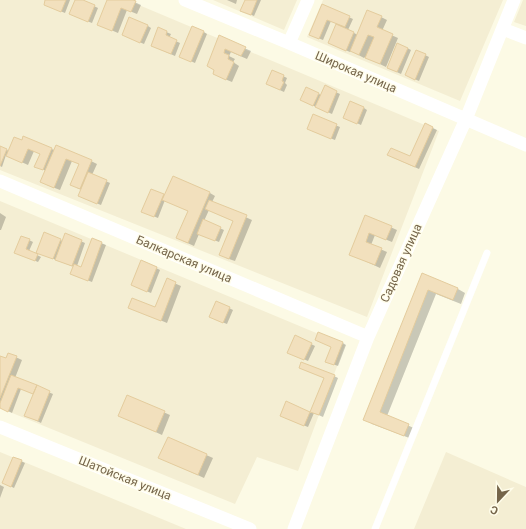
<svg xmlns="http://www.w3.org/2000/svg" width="526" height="529" viewBox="0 0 526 529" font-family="Roboto,sans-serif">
  <rect width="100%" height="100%" fill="#fcfae5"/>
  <path fill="#f4eed3" d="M0,0H127L439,131L367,317L0,170Z
    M213,0H297L284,30Z
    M323,0H503L460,101L307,37Z
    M523,0H526V26L514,22Z
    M0,201L345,345L298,471L257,457L235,504L0,408Z
    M0,452L186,529H0Z
    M446,452L526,487V529H414Z"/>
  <path fill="#0003" d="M47,0H70L65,13L48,6Z
    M76,0H81L98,8L92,23L74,16Z
    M108,0H130L141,5L137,14L127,10L118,33L104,27Z
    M227,0H237L236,4Z
    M246,0H261L254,16L245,12Z
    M322,5L353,19L348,30L358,35L381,17L387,20L382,31L398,38L386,67L365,57L364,58L351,51L350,52L329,43L337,24L331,21L323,40L313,36Z
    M148,26L151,28L144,44L123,35Z
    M159,29L171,34L169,38L180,43L175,56L152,46Z
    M204,32L207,34L195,63L184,58Z
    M219,37L251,51L247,59L231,52L229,56L235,59L233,62L239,66L232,82L220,77Z
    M407,48L411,50L401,74L388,68Z
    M425,55L429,57L419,81L410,77Z
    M273,71L287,78L285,83L287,85L284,92L271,86Z
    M325,87L340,94L332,114L305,102L319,94L321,95Z
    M364,108L367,110L361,125L348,119Z
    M313,116L340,127L335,140L312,131Z
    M425,124L437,130L419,169L392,157H411Z
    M15,138L91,161L97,164L92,175L110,183L101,205L83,198L82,190L77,188L80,164L72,161L60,190L47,185L46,171L35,166L41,154L34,151L28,165L6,155L2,167L0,166V147L9,151Z
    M210,193L215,196L212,202L252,220L235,261L226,258L234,221L209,210L204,221L224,230L219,242L199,234L194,246L183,241L189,211L165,200L158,218L146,213L163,195L165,196Z
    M0,213L6,217L1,230H0Z
    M366,216L397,230L392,242L375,235L371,245L387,252L380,268L350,254Z
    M65,234L85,243L77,266L82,268L92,239L106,245L92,282L71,274L74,267L41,254L60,240L63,241Z
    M29,240L33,242L29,251L41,257L38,262L19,254Z
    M142,261L160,270L151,293L136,287Z
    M423,275L458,289L465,293L461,304L436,294L387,416L416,429L412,439L372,424L365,419Z
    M167,280L181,286L167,323L129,307L156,309Z
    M229,308L233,310L227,324L214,319Z
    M343,343L346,345L338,366L330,363Z
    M311,344L315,346L308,361L292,354Z
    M9,354L22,360L15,378L53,394L41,423L29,417L34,394L21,389L12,413L0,407V357L6,360Z
    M300,368L334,376L338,378L323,417L314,413L308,427L285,418L287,403L311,413L325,378Z
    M127,396L170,415L162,435L125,418Z
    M168,438L213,458L204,478L165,460Z
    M21,461L25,463L14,488L6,484Z
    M0,485L4,487L0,498Z"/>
  <path fill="#f2e0bd" stroke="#e4cc9d" d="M45,0H66L61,12L44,5Z
    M75,0H83L95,5L88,22L69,14Z
    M107,0H133L136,1L131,12L121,8L112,31L97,25Z
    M245,0H257L251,15L240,11Z
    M322,4L350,16L345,27L327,20L319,39L309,35Z
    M367,10L382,16L377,27L393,34L380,64L365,58L374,37L368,35L359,55L350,51Z
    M129,17L148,25L140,43L122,35Z
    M336,24L354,32L346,51L328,43Z
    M192,26L204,31L191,62L179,57Z
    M158,27L167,31L166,35L177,40L171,54L151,46Z
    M219,35L246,47L241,56L225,49L224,53L229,55L228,59L234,62L226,80L213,74L214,70L207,66Z
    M397,43L408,48L397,72L387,68Z
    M416,50L426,54L415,80L405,75Z
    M272,70L284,75L282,81L284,82L280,90L266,84Z
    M325,85L337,91L328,113L315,107Z
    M306,87L319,93L313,106L300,100Z
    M350,101L364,107L357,124L343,118Z
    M313,114L337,124L331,139L307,129Z
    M425,123L433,127L415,167L387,155L391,148L410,156Z
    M23,136L52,148L43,170L34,167L40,154L28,149L22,163L6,156L14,137L22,140Z
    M56,145L92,160L80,189L70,185L79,164L66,159L54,188L40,182Z
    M0,146L7,149L0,166Z
    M88,172L107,180L97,204L78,196Z
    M173,176L210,192L188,243L176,238L188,211L162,200Z
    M151,189L164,194L154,217L141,212Z
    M209,200L247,215L229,259L219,255L233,221L205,209Z
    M365,215L392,226L386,240L369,233L366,242L382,248L375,265L349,255Z
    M203,219L221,227L215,241L197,234Z
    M44,232L61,239L53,259L36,253Z
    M65,233L82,240L72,266L55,260Z
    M21,236L30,239L26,249L38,254L35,261L14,253Z
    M92,238L102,242L88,281L70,274L74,264L81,267Z
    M141,260L157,267L147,292L131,285Z
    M422,273L458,288L453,300L428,290L380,412L409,424L404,436L363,420Z
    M167,278L176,282L161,321L128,308L132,298L155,307Z
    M216,301L230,307L223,323L209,317Z
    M318,332L343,342L334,365L325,362L331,347L315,340Z
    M295,335L312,343L304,360L287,353Z
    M8,353L17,356L0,398V356L6,358Z
    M301,362L335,375L319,415L310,412L324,378L299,368Z
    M11,375L37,385L33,394L18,388L8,412L0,408V403Z
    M37,385L50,391L38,421L24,416Z
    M127,395L165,411L156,432L118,416Z
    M286,401L310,412L304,426L280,416Z
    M168,437L207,454L198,475L158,458Z
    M13,457L22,460L11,487L2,483Z"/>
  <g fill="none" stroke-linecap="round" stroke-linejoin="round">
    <path stroke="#fff" stroke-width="7" d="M375,529L487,253"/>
    <path stroke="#fff" stroke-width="13" d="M185,0L289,43L526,145
      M503,29L526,38
      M289,43L308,0
      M0,181L368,337
      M0,427L250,529
      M294,529L368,337L466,119L514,0"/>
  </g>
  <g text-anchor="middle" stroke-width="3" stroke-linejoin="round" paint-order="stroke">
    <g font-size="12" fill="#75654a" stroke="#fffdeb">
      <text transform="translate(356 72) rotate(23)" y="4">Широкая улица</text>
      <text transform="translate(184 259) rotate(23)" y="4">Балкарская улица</text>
      <text transform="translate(401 263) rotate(-66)" y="4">Садовая улица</text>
      <text transform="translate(125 478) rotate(22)" y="4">Шатойская улица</text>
    </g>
  </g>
  <g transform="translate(498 501) rotate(202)" stroke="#fffdeb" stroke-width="3" paint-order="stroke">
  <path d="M0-3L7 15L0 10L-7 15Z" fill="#75654a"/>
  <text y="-6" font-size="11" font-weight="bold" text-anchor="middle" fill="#75654a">С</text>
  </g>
</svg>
